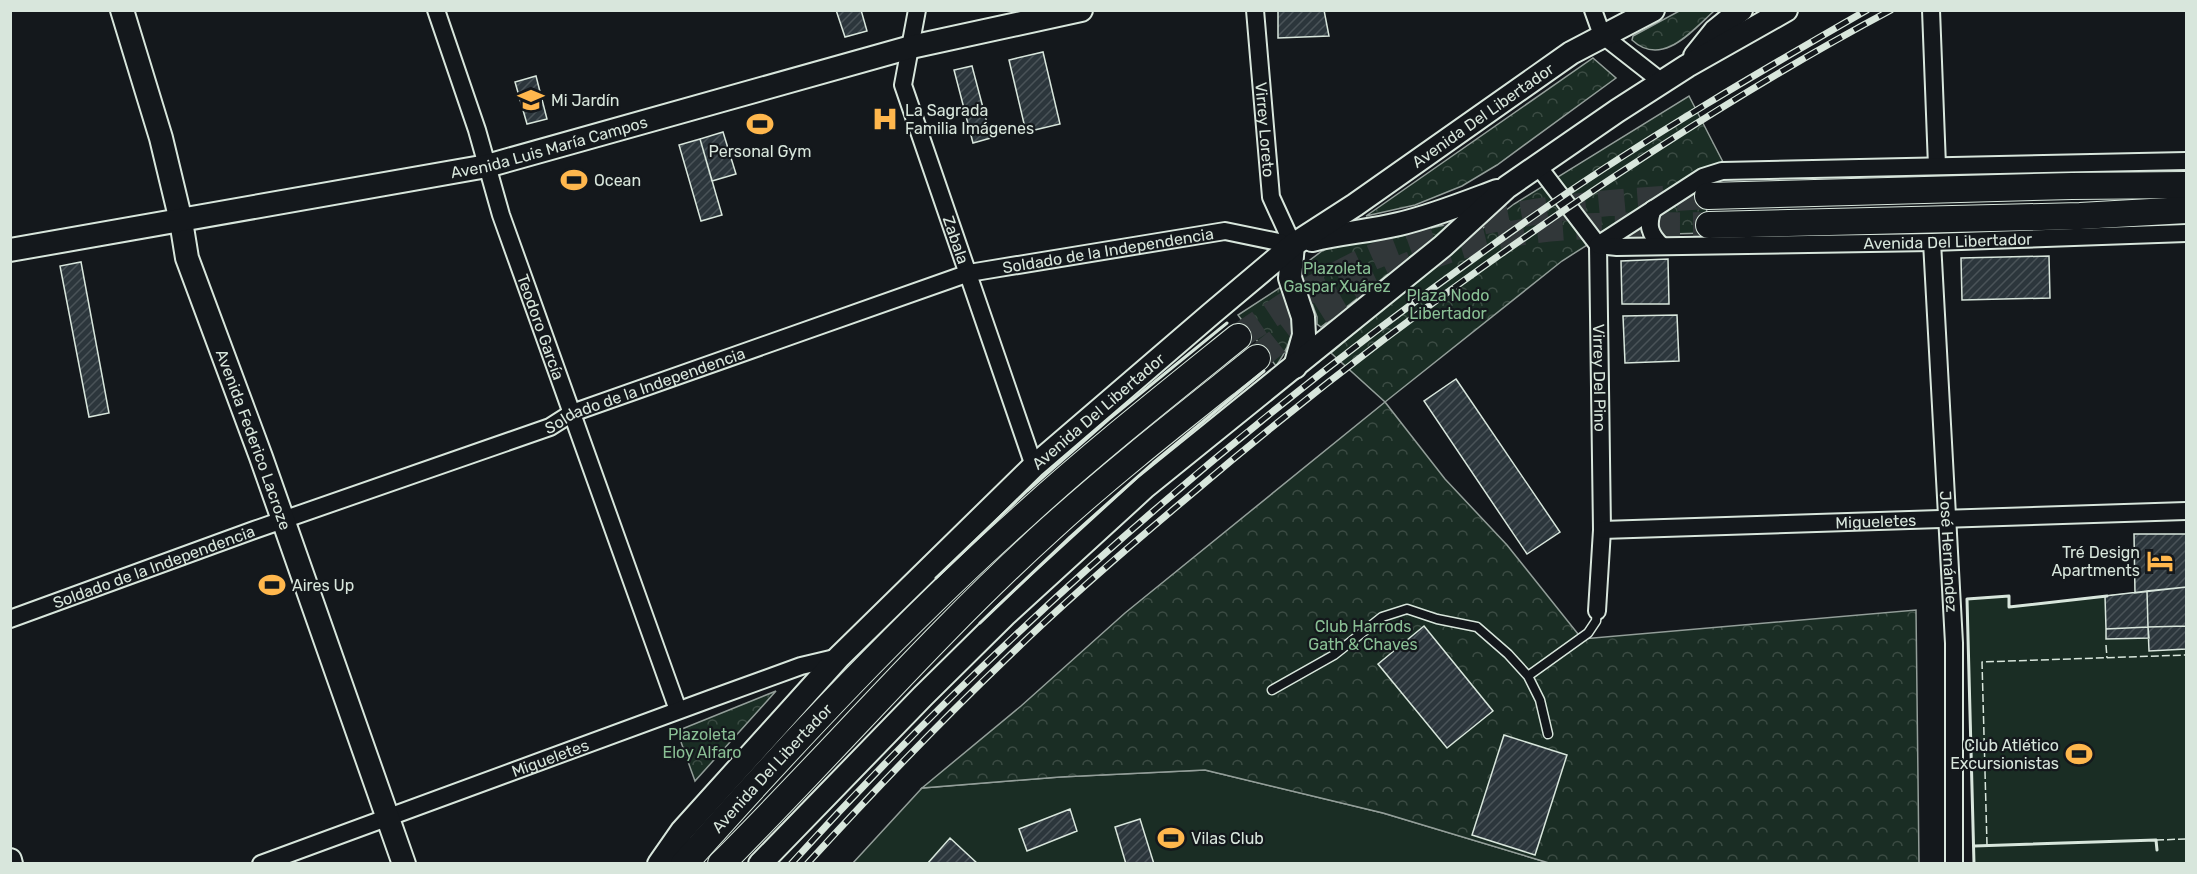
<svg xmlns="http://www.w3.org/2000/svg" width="2197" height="874" viewBox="0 0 2197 874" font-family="Rubik,sans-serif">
  <defs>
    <pattern id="forest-crowns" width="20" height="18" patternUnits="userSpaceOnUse" patternTransform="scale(1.5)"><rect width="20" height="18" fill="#1a2d24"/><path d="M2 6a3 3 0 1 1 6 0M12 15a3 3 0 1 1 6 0" fill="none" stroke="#3b4b43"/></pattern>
    <pattern id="building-hatch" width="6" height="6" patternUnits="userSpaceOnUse" patternTransform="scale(1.5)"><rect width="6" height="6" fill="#2c363c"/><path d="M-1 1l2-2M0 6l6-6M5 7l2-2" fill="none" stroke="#4a5358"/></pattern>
  </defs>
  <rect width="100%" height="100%" fill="#14181c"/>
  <path fill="#1a2d24" stroke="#939e99" stroke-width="1.5" d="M2186,587V863H1974L1967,599L2009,596V607Z
    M1205,770L1383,813L1549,863L852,864L922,788L1060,777Z"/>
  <path fill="url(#forest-crowns)" stroke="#939e99" stroke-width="1.5" d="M1681,10L1714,11C1692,31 1662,68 1632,40L1633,36Z
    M1593,58L1616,78L1497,165L1462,186L1415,205L1366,216Z
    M1689,96L1723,162L1710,167L1562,261L1385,402L1445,479L1507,545L1582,639L1916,610L1919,863H1549L1383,813L1205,770L1060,777L922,788L1021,706L1125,613L1385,402L1331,353L1426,272L1514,204Z
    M1705,182L1708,233L1669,234L1664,230V213Z
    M1453,223L1321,327L1317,324V317L1301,274L1302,266L1322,251L1330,247L1392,237Z
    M1284,285C1293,320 1299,334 1276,366L1238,315Z
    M776,691L695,781L677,731Z"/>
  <path fill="url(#building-hatch)" stroke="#d8e6dc" stroke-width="1.5" d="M836,10H861L867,31L845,37Z
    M1278,10H1324L1329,36L1278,38Z
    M1043,52L1060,124L1026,132L1009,60Z
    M972,66L991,138L973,143L954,70Z
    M536,76L547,119L527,124L515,82Z
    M723,132L736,174L712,181L700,139Z
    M700,139L722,215L701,221L679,145Z
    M2049,256L2050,298L1962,300L1961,258Z
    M1668,259L1669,304H1622L1621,261Z
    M81,262L109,413L89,417L60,266Z
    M1677,315L1679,361L1625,363L1623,316Z
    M1456,379L1560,532L1527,554L1424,401Z
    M2134,534H2186V587L2135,593Z
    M2186,587V626L2148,627L2147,591Z
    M2147,591L2148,627L2106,629L2105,596Z
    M1424,626L1493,711L1447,748L1378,664Z
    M2186,626V649L2149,651L2148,627Z
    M2148,627L2149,638L2106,639V629Z
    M1504,735L1567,755L1535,855L1472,835Z
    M1070,809L1077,831L1027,851L1019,829Z
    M1140,819L1154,864H1126L1115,827Z
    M950,838L978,864H927Z"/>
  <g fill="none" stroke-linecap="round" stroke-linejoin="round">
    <path stroke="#313739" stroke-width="26" stroke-dasharray="26 13" stroke-linecap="butt" d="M1238,337C1278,310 1319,282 1362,262C1471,211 1590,203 1708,196
      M1257,358C1273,345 1290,331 1308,319C1364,282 1430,252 1495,237C1564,222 1639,226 1709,225"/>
    <g stroke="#d8e6dc" stroke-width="11">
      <path id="lane" d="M1528,676L1588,633L1596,621L1597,611
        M1272,690L1334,655L1382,617L1407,609L1437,619L1477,627L1508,654L1528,676L1540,700L1548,734"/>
    </g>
    <g stroke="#d8e6dc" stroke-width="20">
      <g id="street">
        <path id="s1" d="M436,10L477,130L501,215L678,710"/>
        <path id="s2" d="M917,10L903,85L1034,466"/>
        <path id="s3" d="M1255,10L1271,197L1293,245"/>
        <path d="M1593,10L1602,35L1662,82"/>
        <path d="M1931,10L1937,166"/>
        <path id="s4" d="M1538,166L1598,245L1602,530L1597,611"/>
        <path d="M1653,209C1647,225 1649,234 1662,246"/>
        <path id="s5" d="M1932,242L1954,643V864"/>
        <path d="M1598,245L1703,177L1722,171L2186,161"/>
        <path id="s6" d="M1598,245L1617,247L1932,242L2186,233"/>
        <path id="s7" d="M1602,530L2186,511"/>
        <path id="s8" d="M10,619L254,530L550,427L572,413L969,273L1225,231L1293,245"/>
        <path id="s9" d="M261,864L710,699L801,666L839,657"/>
      </g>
    </g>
    <g stroke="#d8e6dc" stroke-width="26">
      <g id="secondary">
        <path id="s10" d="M122,10L161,138L181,221L187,258L261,457L404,864"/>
        <path d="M1695,56L1715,31L1741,10"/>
        <path d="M1312,240C1341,233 1370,231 1399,224C1433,216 1465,203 1497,191"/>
        <path d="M1293,245L1290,278L1303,317L1304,335L1295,367"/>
        <path id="s11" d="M10,250L487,166L911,47L1081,10"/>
        <path d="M10,860L11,864"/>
        <path id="s12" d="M659,864L682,831L839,657L1034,466L1211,314L1293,245L1355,205L1571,53L1653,10"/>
        <path d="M760,864L923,696L1005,615L1145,487L1443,246L1507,187L1617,111L1687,66L1786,10"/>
      </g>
    </g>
    <g stroke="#d8e6dc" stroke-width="28">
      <g id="primary">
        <path d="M1708,196L2072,186L2186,185"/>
        <path d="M1709,225L2080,216L2186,210"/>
        <path id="s13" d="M684,864C793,742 904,623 1026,514C1094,452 1166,395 1238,337"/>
        <path d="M721,864C832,753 934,634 1050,529C1116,469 1187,414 1257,358"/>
      </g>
    </g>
    <use href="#lane" stroke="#14181c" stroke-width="8"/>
    <use href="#street" stroke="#14181c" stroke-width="16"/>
    <use href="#secondary" stroke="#14181c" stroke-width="22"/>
    <use href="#primary" stroke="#14181c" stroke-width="26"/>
    <g stroke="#d8e6dc" stroke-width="7">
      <path id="rail" d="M791,864C1016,615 1273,397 1548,206C1651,135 1759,72 1867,10
        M807,864C871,794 937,725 1006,659C1064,602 1126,549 1188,497C1289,411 1393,330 1501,254C1626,166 1756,82 1891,10"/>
    </g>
    <use href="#rail" stroke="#14181c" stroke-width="4.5" stroke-dasharray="14" stroke-linecap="butt"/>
    <path stroke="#d8e6dc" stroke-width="1.5" stroke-dasharray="8 3" stroke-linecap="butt" d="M2106,645L2107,658
      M2156,840L2186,839
      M1987,845L1982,662L2186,655"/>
    <path stroke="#d8e6dc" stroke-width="3" d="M936,578L1027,491L1109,419L1227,323
      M980,623L1070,537L1153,463L1264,371
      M1974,846L2156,840L2157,850
      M1974,864L1967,599L2009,596V607L2107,596"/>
  </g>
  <defs>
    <g id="school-bare" transform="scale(2.07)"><path d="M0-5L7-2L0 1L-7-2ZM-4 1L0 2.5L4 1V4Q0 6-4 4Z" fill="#ffb74d" stroke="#14181c" stroke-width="2.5" paint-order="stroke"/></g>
    <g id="hospital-bare" transform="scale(2.07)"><path d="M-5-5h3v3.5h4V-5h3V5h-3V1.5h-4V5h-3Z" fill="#ffb74d" stroke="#14181c" stroke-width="2.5" paint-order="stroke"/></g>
    <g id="stadium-bare" transform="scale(2.07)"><path d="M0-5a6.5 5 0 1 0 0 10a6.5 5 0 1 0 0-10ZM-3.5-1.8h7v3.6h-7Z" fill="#ffb74d" stroke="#14181c" stroke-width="2.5" paint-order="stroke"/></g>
    <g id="hotel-bare" transform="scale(2.07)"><path d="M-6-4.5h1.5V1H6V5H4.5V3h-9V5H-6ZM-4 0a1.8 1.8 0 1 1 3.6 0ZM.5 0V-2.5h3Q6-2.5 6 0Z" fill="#ffb74d" stroke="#14181c" stroke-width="2.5" paint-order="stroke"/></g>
  </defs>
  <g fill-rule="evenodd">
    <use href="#school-bare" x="531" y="100"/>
    <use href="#hospital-bare" x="885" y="119"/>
    <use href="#stadium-bare" x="760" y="124"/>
    <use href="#stadium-bare" x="574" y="180"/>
    <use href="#hotel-bare" x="2160" y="561"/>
    <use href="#stadium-bare" x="272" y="585"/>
    <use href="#stadium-bare" x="2079" y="754"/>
    <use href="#stadium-bare" x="1171" y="838"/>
  </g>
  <g text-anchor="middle" stroke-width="4.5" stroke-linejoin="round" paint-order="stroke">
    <g font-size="16" fill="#d8e6dc" stroke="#14181c" text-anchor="start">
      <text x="551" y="106">Mi Jardín</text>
      <text x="905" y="116">La Sagrada<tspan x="905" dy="18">Familia Imágenes</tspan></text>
      <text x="760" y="157" text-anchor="middle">Personal Gym</text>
      <text x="594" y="186">Ocean</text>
      <text x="2140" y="558" text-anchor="end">Tré Design<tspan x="2140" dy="18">Apartments</tspan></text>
      <text x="292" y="591">Aires Up</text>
      <text x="2059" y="751" text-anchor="end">Club Atlético<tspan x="2059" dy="18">Excursionistas</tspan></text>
      <text x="1191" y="844">Vilas Club</text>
    </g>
    <g font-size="16" fill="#d8e6dc" stroke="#14181c">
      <text dy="6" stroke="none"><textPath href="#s12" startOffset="1118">Avenida Del Libertador</textPath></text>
      <text dy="6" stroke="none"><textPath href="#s3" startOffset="120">Virrey Loreto</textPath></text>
      <text dy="6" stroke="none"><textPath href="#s11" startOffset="549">Avenida Luis María Campos</textPath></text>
      <text dy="6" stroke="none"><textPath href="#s2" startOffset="240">Zabala</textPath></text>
      <text dy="6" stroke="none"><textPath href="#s6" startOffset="350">Avenida Del Libertador</textPath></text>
      <text dy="6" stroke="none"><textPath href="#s8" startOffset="1161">Soldado de la Independencia</textPath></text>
      <text dy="6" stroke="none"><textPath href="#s1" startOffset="334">Teodoro García</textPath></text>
      <text dy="6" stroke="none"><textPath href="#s4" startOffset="232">Virrey Del Pino</textPath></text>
      <text dy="6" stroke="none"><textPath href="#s8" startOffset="675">Soldado de la Independencia</textPath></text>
      <text dy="6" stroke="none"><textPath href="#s12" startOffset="632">Avenida Del Libertador</textPath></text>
      <text dy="6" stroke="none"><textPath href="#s10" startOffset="450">Avenida Federico Lacroze</textPath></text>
      <text dy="6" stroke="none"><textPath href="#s7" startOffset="274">Migueletes</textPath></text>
      <text dy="6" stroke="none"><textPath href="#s5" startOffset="310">José Hernández</textPath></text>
      <text dy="6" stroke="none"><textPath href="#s8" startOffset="153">Soldado de la Independencia</textPath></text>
      <text dy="6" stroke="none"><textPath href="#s9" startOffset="308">Migueletes</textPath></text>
      <text dy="6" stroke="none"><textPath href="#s13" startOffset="130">Avenida Del Libertador</textPath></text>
    </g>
    <g font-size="16" fill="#8ac095" stroke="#14181c">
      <text x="1337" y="274">Plazoleta<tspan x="1337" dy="18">Gaspar Xuárez</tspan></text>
      <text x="1448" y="301">Plaza Nodo<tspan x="1448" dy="18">Libertador</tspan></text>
      <text x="1363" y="632">Club Harrods<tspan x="1363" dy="18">Gath &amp; Chaves</tspan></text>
      <text x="702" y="740">Plazoleta<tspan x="702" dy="18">Eloy Alfaro</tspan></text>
    </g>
  </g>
  <rect width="2197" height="874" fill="none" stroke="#d8e6dc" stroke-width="24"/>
</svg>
